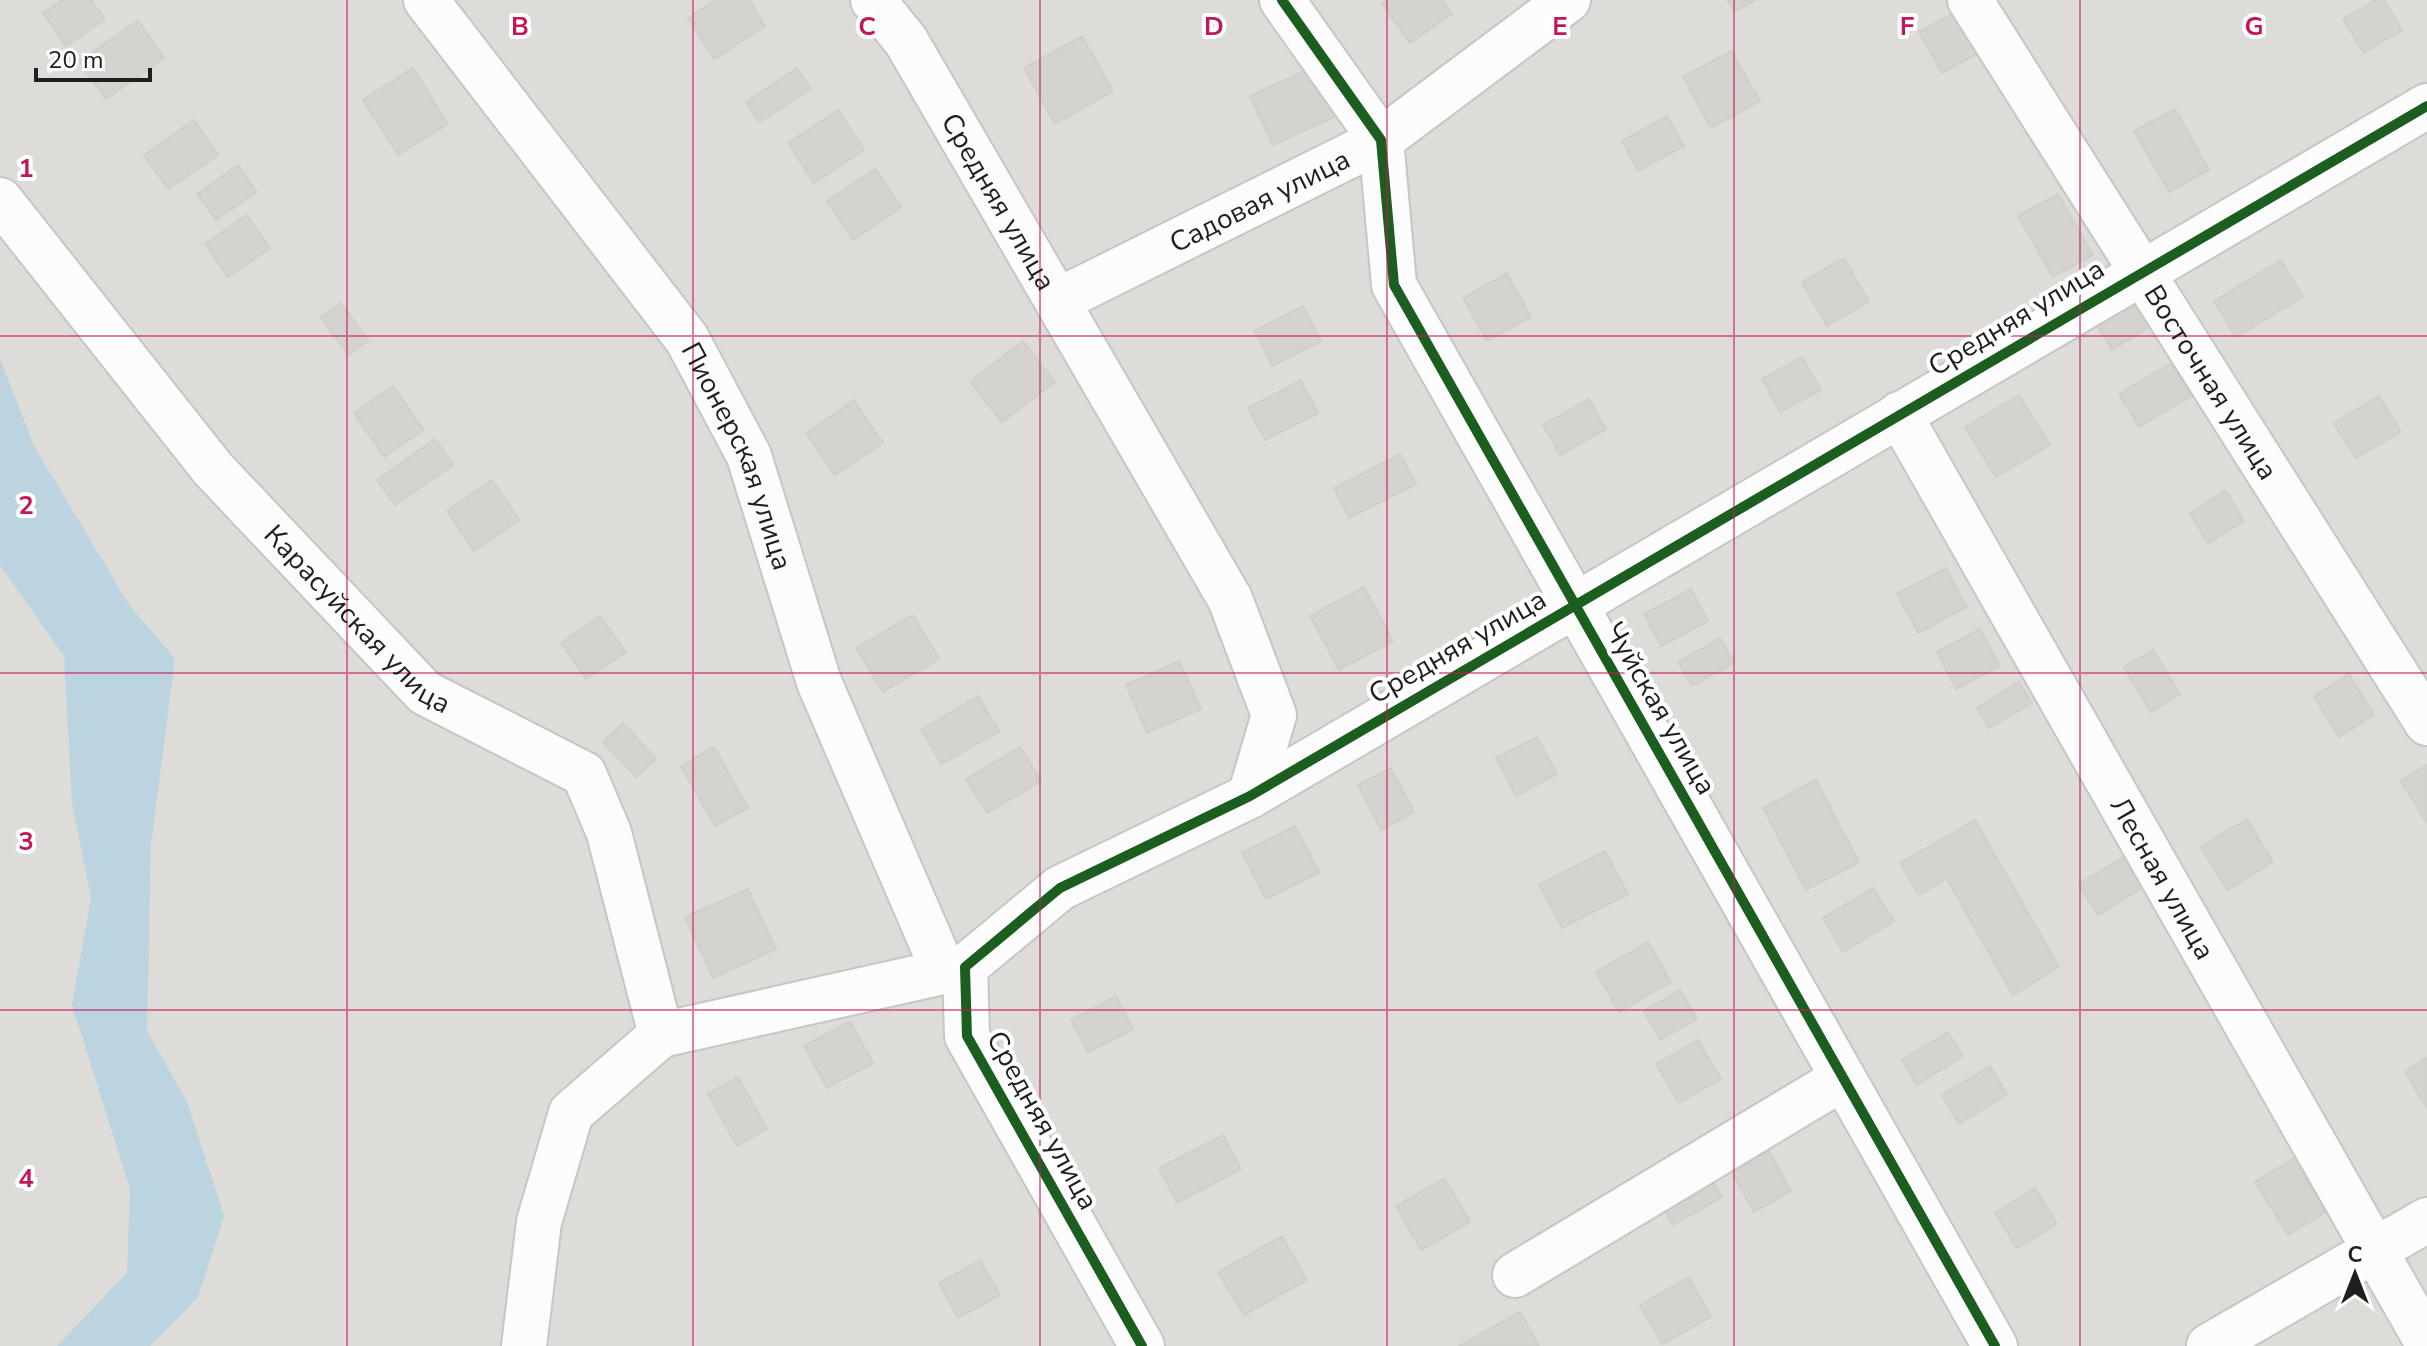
<svg xmlns="http://www.w3.org/2000/svg" width="2427" height="1346" viewBox="0 0 2427 1346" font-family="'Nunito Sans',sans-serif">
  <rect width="100%" height="100%" fill="#eeede8"/>
  <path fill="#dddcd9" d="M0,0H2427V1346H0Z"/>
  <path fill="#bcd3e0" d="M0,359L35,448L130,606L175,659L151,844L147,1031L187,1102L224,1216L198,1297L150,1346H57L127,1273L130,1189L72,1005L91,897L72,803L64,656L0,565Z"/>
  <path fill="#d5d3cf" stroke="#d1cfc9" stroke-width="2" d="M62,0H91L105,19L66,46L43,13Z
    M715,0H749L765,26L714,59L688,18Z
    M1388,0H1442L1452,14L1410,43L1382,4Z
    M1727,0H1756L1734,12Z
    M2376,0H2384L2402,30L2364,53L2343,19Z
    M1959,10L1982,51L1942,73L1919,32Z
    M138,21L164,58L106,99L79,61Z
    M1082,36L1113,91L1055,124L1024,68Z
    M1731,51L1760,101L1711,128L1683,77Z
    M1315,66L1338,115L1273,145L1250,96Z
    M413,68L448,124L398,155L363,100Z
    M797,68L811,89L759,122L746,102Z
    M2175,109L2209,170L2169,192L2134,131Z
    M838,110L864,150L814,183L788,143Z
    M1667,116L1684,146L1638,171L1622,141Z
    M194,120L218,155L168,189L144,155Z
    M238,165L257,192L216,220L197,194Z
    M876,169L901,207L853,240L827,201Z
    M2058,194L2093,255L2053,277L2018,216Z
    M247,215L270,248L228,277L205,244Z
    M1844,258L1869,302L1827,326L1802,282Z
    M2281,260L2303,297L2236,337L2214,301Z
    M1507,273L1531,317L1487,341L1463,298Z
    M2139,299L2155,323L2112,350L2096,324Z
    M341,303L368,341L348,355L321,317Z
    M1303,306L1321,341L1272,366L1255,331Z
    M1023,341L1055,382L1002,422L970,382Z
    M1802,357L1821,390L1780,412L1762,379Z
    M2171,363L2191,396L2139,427L2119,394Z
    M1301,380L1318,413L1265,440L1248,408Z
    M393,386L424,430L384,457L354,413Z
    M2019,395L2050,445L1996,477L1965,427Z
    M2379,396L2401,432L2356,458L2334,423Z
    M1589,399L1606,429L1560,455L1543,425Z
    M854,400L883,443L835,475L806,433Z
    M435,439L453,465L395,505L377,480Z
    M1400,454L1416,484L1349,518L1334,488Z
    M492,480L519,520L474,551L447,511Z
    M2226,491L2244,521L2208,543L2190,513Z
    M1946,568L1967,607L1918,633L1897,594Z
    M1364,587L1393,641L1339,670L1310,616Z
    M1691,589L1708,621L1661,646L1644,614Z
    M913,615L939,659L883,692L856,648Z
    M600,616L626,652L586,679L561,643Z
    M1980,629L2000,666L1956,689L1937,652Z
    M1720,638L1734,663L1692,686L1678,662Z
    M2153,650L2180,694L2151,712L2124,667Z
    M1179,661L1201,709L1147,733L1126,685Z
    M2349,674L2374,715L2339,737L2314,696Z
    M2019,682L2032,703L1989,728L1977,708Z
    M978,696L999,731L942,764L921,730Z
    M623,723L656,759L636,777L603,742Z
    M1537,737L1557,774L1516,796L1496,758Z
    M714,747L748,808L715,826L681,766Z
    M1020,747L1041,781L987,813L966,779Z
    M2427,765V823L2401,781Z
    M1391,768L1414,812L1381,830L1358,785Z
    M1816,780L1859,862L1806,890L1763,808Z
    M2247,819L2273,862L2227,890L2201,847Z
    M1975,820L2059,967L2013,995L1947,879L1919,895L1900,863Z
    M1295,826L1319,872L1266,899L1242,853Z
    M1605,851L1628,894L1562,928L1539,885Z
    M2124,857L2142,888L2098,915L2079,884Z
    M1873,888L1894,921L1843,952L1823,918Z
    M748,889L776,949L713,978L685,917Z
    M1648,942L1671,982L1619,1012L1596,972Z
    M1680,990L1697,1019L1660,1040L1644,1011Z
    M1116,996L1133,1029L1088,1052L1071,1020Z
    M850,1021L873,1063L827,1088L804,1046Z
    M1948,1032L1963,1056L1917,1085L1902,1060Z
    M1698,1040L1721,1079L1679,1103L1656,1064Z
    M2427,1058V1108L2405,1072Z
    M1990,1066L2007,1094L1959,1124L1942,1095Z
    M738,1077L767,1129L737,1146L708,1094Z
    M1223,1135L1241,1169L1177,1203L1159,1168Z
    M1769,1151L1791,1191L1754,1212L1732,1172Z
    M2293,1159L2326,1212L2288,1235L2255,1182Z
    M1705,1167L1722,1197L1673,1225L1656,1195Z
    M1444,1178L1470,1222L1421,1250L1396,1206Z
    M2035,1188L2057,1224L2017,1248L1995,1213Z
    M1282,1236L1307,1280L1244,1315L1218,1272Z
    M980,1260L1000,1295L958,1318L939,1283Z
    M1689,1277L1711,1317L1662,1344L1640,1305Z
    M1520,1312L1539,1346H1459Z"/>
  <g fill="none" stroke-linecap="round" stroke-linejoin="round">
    <g stroke="#c6c6c4" stroke-width="48">
      <g id="minor">
        <path id="s1" d="M426,0L687,339L749,456L819,682L944,972"/>
        <path id="s2" d="M873,0L906,41L1230,599L1274,715L1250,796"/>
        <path d="M1282,0L1381,140L1394,285L1995,1346"/>
        <path id="s3" d="M1970,0L2427,723"/>
        <path id="s4" d="M0,200L213,469L425,693L584,774L609,833L661,1035"/>
        <path id="s5" d="M1057,301L1381,140L1568,0"/>
        <path id="s6" d="M1899,414L2427,1342"/>
        <path d="M1515,1275L1843,1078"/>
        <path d="M524,1346L539,1222L571,1113L661,1035L965,967"/>
        <path d="M1142,1346L967,1036L965,967L1060,888L1250,796L2427,106"/>
        <path d="M2209,1346L2427,1220"/>
      </g>
    </g>
    <use href="#minor" stroke="#fcfcfc" stroke-width="44"/>
    <g stroke="#fff" stroke-width="15">
      <path id="cycleway" d="M1282,0L1381,140L1394,285L1995,1346
        M1142,1346L967,1036L965,967L1060,888L1250,796L2427,106"/>
    </g>
    <use href="#cycleway" stroke="#1b5e20" stroke-width="10"/>
  </g>
  <path fill="none" stroke="#c2185b" stroke-width="2" stroke-opacity="0.55" d="M347,0V1346M693,0V1346M1040,0V1346M1387,0V1346M1734,0V1346M2080,0V1346M0,336H2427M0,673H2427M0,1010H2427"/>
  <g text-anchor="middle" stroke-width="8" stroke-linejoin="round" paint-order="stroke">
    <g font-size="28" fill="#1f1f1f" stroke="#fff">
      <text dy="10" stroke="none"><textPath href="#s2" startOffset="238">Средняя улица</textPath></text>
      <text dy="10" stroke="none"><textPath href="#s5" startOffset="226">Садовая улица</textPath></text>
      <text transform="translate(2016 317) rotate(-31)" y="10">Средняя улица</text>
      <text dy="10" stroke="none"><textPath href="#s3" startOffset="452">Восточная улица</textPath></text>
      <text dy="10" stroke="none"><textPath href="#s1" startOffset="556">Пионерская улица</textPath></text>
      <text dy="10" stroke="none"><textPath href="#s4" startOffset="552">Карасуйская улица</textPath></text>
      <text transform="translate(1457 646) rotate(-30)" y="10">Средняя улица</text>
      <text transform="translate(1661 708) rotate(60)" y="10">Чуйская улица</text>
      <text dy="10" stroke="none"><textPath href="#s6" startOffset="534">Лесная улица</textPath></text>
      <text transform="translate(1043 1120) rotate(61)" y="10">Средняя улица</text>
    </g>
  </g>
  <g font-size="26" text-anchor="middle" font-weight="bold" fill="#c2185b" stroke="#fff" stroke-width="8" stroke-linejoin="round" paint-order="stroke">
    <text x="520" y="35">B</text>
    <text x="867" y="35">C</text>
    <text x="1214" y="35">D</text>
    <text x="1560" y="35">E</text>
    <text x="1907" y="35">F</text>
    <text x="2254" y="35">G</text>
    <text x="26" y="177">1</text>
    <text x="26" y="514">2</text>
    <text x="26" y="850">3</text>
    <text x="26" y="1187">4</text>
  </g>
  <g transform="translate(2355 1274)" stroke="#ffffff" stroke-width="6" paint-order="stroke">
  <path d="M0-6L14 30L0 20L-14 30Z" fill="#1f1f1f"/>
  <text y="-12" font-size="22" font-weight="bold" text-anchor="middle" fill="#1f1f1f">С</text>
  </g>
  <path d="M36 68v12h114v-12" fill="none" stroke="#1f1f1f" stroke-width="4"/>
  <text x="48" y="68" font-size="24" fill="#1f1f1f" stroke="#ffffff" stroke-width="6" paint-order="stroke">20 m</text>
</svg>
